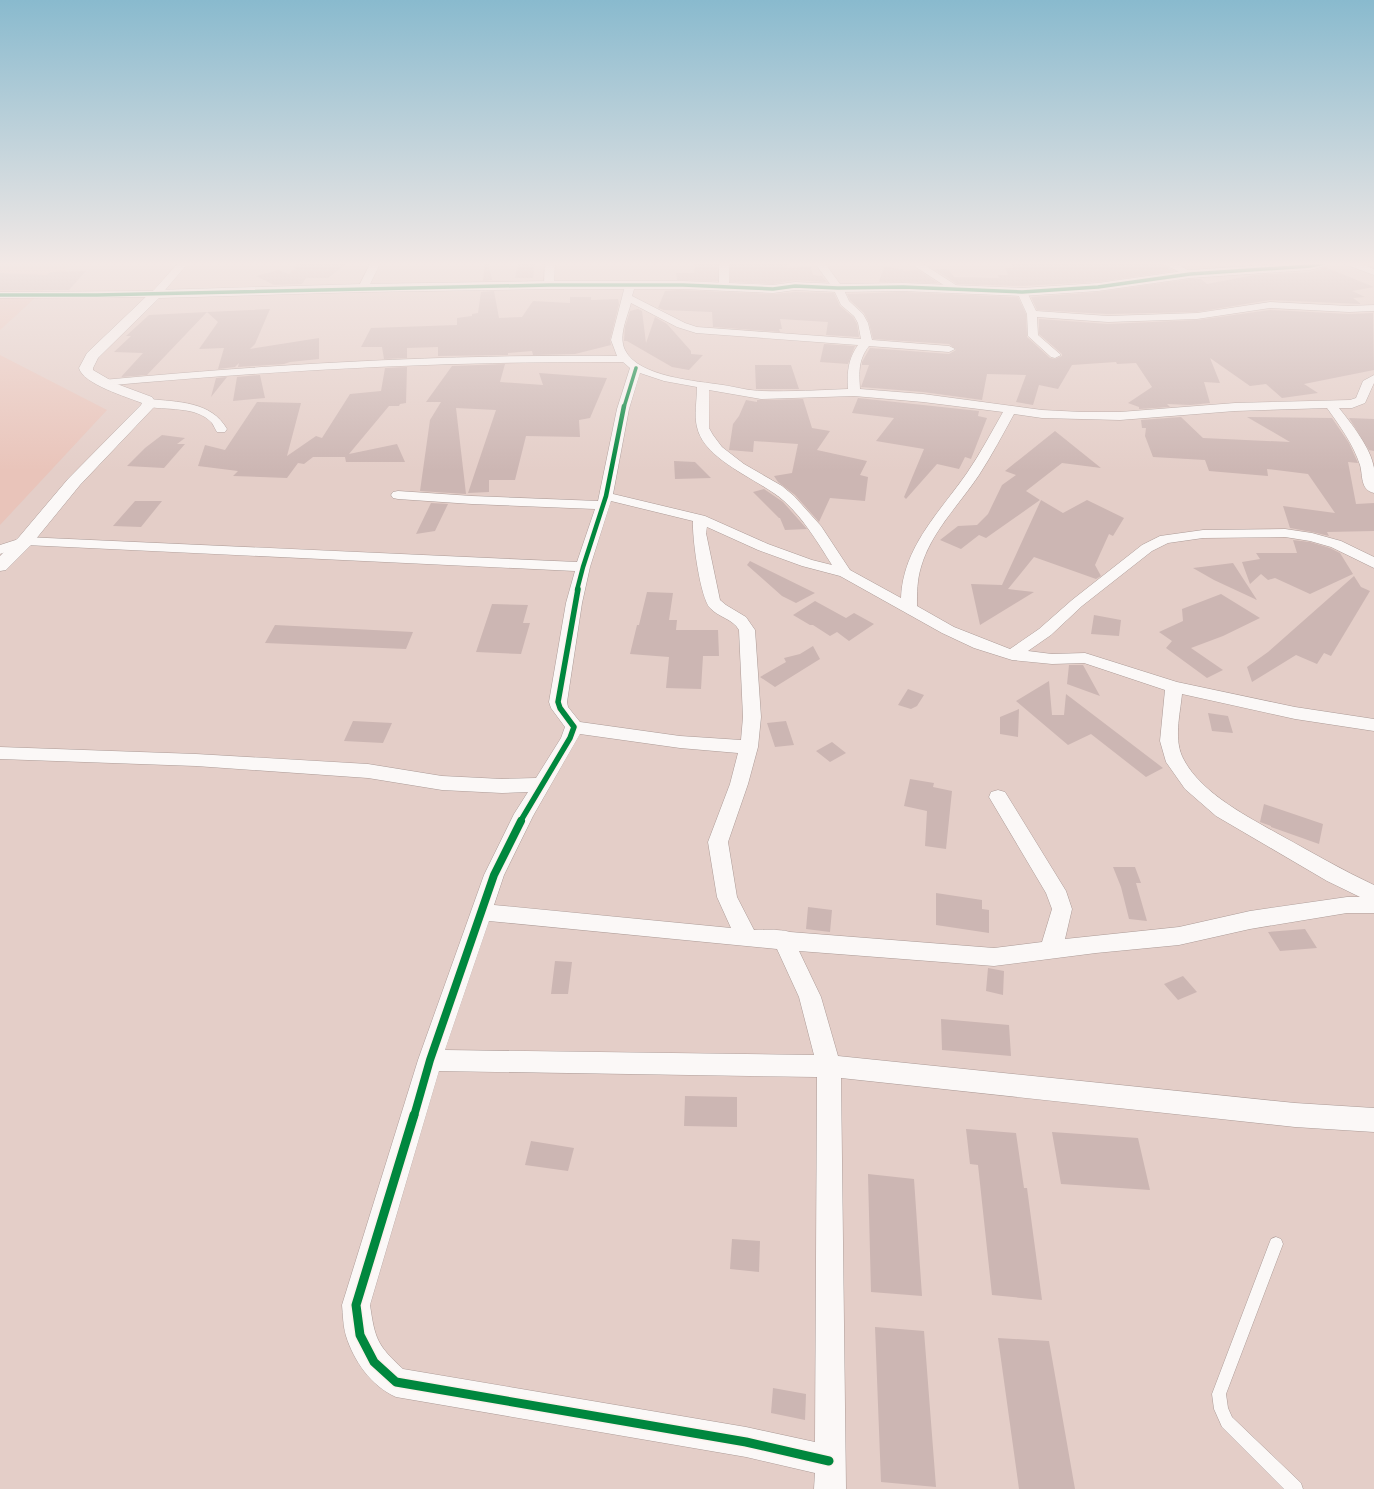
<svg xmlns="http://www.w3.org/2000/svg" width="1374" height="1489" viewBox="0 0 1374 1489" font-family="'Roboto Serif',serif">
  <rect width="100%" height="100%" fill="#e4cec8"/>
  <path fill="#e9c4ba" d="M0,262H74L0,330Z
    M0,355L107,410L0,525Z"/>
  <path fill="#ccb6b3" d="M300,262H349L328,278H306L302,284L274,285L256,276L278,270L289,274Z
    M485,262H488L492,280L483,281Z
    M518,262H535L533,278H515Z
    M696,262H718V281L677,280L676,273H694Z
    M730,262H790L784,268L811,267L813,275L822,276L827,282L795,280L773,284L730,282Z
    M1010,262H1151L1159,263L1174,271L1098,282L1022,286L957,284L934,269H948L954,277L999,278L998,275H1008L1005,268H1013Z
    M884,267L904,269L903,271L918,270L938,283L879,282Z
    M1325,267L1374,287L1352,291L1365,297L1353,298L1361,304L1270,300L1197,312L1108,314L1037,310L1031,297L1098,292L1190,279H1201L1207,284L1254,275L1310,272Z
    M86,271L69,290H0V273L46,275L51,272Z
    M678,290L773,294L795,292L834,293L840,306L853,317L857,324L859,337L826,335L828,322L780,319L782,329H779L780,332L713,327L712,312L664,310L658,308L665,291Z
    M494,291L499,318L522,317L533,301L570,303V297H591V300L618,299L619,304L610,340L611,345L575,354L533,355L532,351L508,353V355L438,356V347L407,348V358L384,359L382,347H361L371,328L457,325V318L472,316V314L478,313L481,292Z
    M903,292L1018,297L1026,314L1027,337L1050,358L1055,359L1062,356V354L1039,334V319L1108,324L1197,320L1270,310L1349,314L1373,313L1374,370L1304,384L1318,393L1282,398L1266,384L1250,386L1210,358L1220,383L1204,382L1210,403L1190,405L1167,404L1170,407L1139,409V407L1128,403L1152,387L1136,363L1117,364L1116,362L1072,365L1058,389L1039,385L1033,405L1016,402L1026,375L987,374L982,400L923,392L861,387L869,365H862V362L870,348L949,354L956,350L949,344L873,339L869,323L864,313L850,300L847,294Z
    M270,309L255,344L250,349L319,338V359L290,362L284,364L238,367L239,363L235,367L218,369L224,348L199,349L218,322L207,312Z
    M638,309L642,311L646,343L655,317L667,324L691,351V354L703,355L689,370L672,367L627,341H624L625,327L630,311Z
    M207,312L147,375L121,377L143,353L114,352L131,336H126L149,315Z
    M824,344L855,346L848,364L820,362Z
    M505,364L500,382L543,385L539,373L607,378L590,418L579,420L580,437L526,436L515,480H489V492L468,493L496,410L456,408L466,494L420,491L430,420L441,402H426L452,366Z
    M755,365H791L799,389H756Z
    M407,367L406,403L400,404L399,406H389L349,454L397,444L405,462H346L345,457H313L304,464L298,463L287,478L233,476L238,471L198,466L205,445L225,450L257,402L301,403L287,456L316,436L322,438L350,394L381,391L385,368Z
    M260,375L265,398L233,401L237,377Z
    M227,377L211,397L216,378Z
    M858,398L979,411L978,416L987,418L971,459L965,457L959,469L937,464L906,499L904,497L924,449L876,441L894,418L852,413Z
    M803,399L812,428L830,431L817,450L867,461L860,475L868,477L865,501L830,498L819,522L795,495L778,482L774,476L792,473L798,444L754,441L753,452L729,450L733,424L739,416L746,400L757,402V400Z
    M1181,417L1203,438L1290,442L1247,417L1332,418L1349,443L1358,463L1348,462L1356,504L1374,503V531L1327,532L1329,536L1312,532L1290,528L1283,506L1335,513L1308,474L1267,469L1268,476L1209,471L1205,460L1153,457L1145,436L1146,428H1142L1141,420Z
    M1349,418L1374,419V451L1369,450Z
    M1055,431L1101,468L1062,463L1026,491L1040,500L986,538L979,535L961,549L940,540L958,526L977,525L988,514L1002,485L1016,475L1005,471Z
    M162,435L185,438L177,444H185L164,468L127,466L145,448Z
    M674,461L695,462L711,478L675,479Z
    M764,489L783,502L807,529L785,530L780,518H779L753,492Z
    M1041,500L1063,513L1087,500L1124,518L1113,536L1109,534L1095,565L1101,576L1096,579L1034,557L1008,589L1034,592L980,625L971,584L1002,585Z
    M135,501H162L141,527L113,526Z
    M431,503L448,504L435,531L416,534Z
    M1293,540L1310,542L1330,548L1340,553L1353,574L1310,594L1275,578L1268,580L1261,574L1250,584L1242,562L1260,559L1256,553H1297Z
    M750,561L815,593L796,603L782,596L747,565Z
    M1233,563L1257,600L1214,580L1193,568Z
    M1354,576L1361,587L1370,591L1331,656L1324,653L1317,664L1296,655L1252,682L1247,667L1268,652Z
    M647,592L673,593L669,620H677L676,630H718L719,656H703L701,689L666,688L669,657L630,654L637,625H639Z
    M1221,594L1260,618L1223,636L1191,648L1223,670L1207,678L1166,648L1172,641L1159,632L1183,621L1182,609Z
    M815,601L846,618L854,613L874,624L849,641L837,632L830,636L813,625H810L793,615Z
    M492,604L528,605L523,623H530L521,654L476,652Z
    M1094,615L1121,620L1119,636L1091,634Z
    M275,625L413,632L406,649L265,643Z
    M813,646L820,659L775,687L760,677L786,662L784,658L800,654Z
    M1069,665H1083L1100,696L1067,684Z
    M1049,681L1052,715H1064L1066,694L1163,768L1146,777L1091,734L1068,745L1016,701Z
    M908,689L924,695L917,706L911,709L898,705Z
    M1019,709L1018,737L1000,734V717Z
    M1208,713L1228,716L1233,733L1212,731Z
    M353,721L392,723L383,743L344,741Z
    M786,721L794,745L775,747L767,723Z
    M832,742L846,753L830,762L816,751Z
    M910,779L934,783L933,787L952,791L946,849L925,846L927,811L904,806Z
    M1264,804L1323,824L1319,844L1271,827V826L1260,822Z
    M1113,867H1135L1141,883H1136L1147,921L1129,919L1121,887Z
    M936,893L982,900V909L989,910V933L936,925Z
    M808,907L832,910L830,932L806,929Z
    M1305,929L1317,948L1280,951L1268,932Z
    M555,961L572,962L568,994H551Z
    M988,968L1004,971L1003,995L986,991Z
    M1183,976L1197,992L1178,1000L1164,984Z
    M941,1019L1009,1025L1011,1056L942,1050Z
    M685,1096L737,1097V1127L684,1126Z
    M966,1129L1016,1133L1024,1188H1027L1042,1300L992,1295L978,1165L970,1164Z
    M1052,1132L1138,1138L1150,1190L1061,1184Z
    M531,1141L574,1148L568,1171L525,1165Z
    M868,1174L914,1179L922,1296L871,1292Z
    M732,1239L760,1241L759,1272L730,1269Z
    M875,1327L924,1331L936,1487L881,1482Z
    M998,1338L1049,1341L1075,1489H1019Z
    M773,1388L806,1394L805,1420L771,1413Z"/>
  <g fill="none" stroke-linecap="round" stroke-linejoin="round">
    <g stroke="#ac9b97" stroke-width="1">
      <path id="service" d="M1276,1237L1281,1239L1283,1244L1226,1394L1228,1408L1232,1417L1301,1483L1303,1489H1284L1222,1427L1214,1409L1212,1394L1269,1244L1271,1239Z"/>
    </g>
    <g stroke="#ac9b97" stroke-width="1">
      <path id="minor" d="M179,262H189L160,296L156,297L0,298V292L153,291Z
        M371,262H381L367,290H359L358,288Z
        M545,262H555L554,285L549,288L544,285Z
        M719,262H729V286L724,289L719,286Z
        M814,262H824L843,288L849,301L863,314L868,323L872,340L949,346L955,349L949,352L869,346C858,360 859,372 860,389L923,394L1042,410L1082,412H1120L1235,403L1350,400L1356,398L1363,381L1374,375V383L1365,403L1352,408H1339C1351,423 1371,448 1374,468C1374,476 1374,485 1374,493C1360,490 1363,475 1360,465C1353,444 1340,426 1327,408L1235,411L1120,420L1042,418L1014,414C1003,434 992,455 979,475C959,505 931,532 921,567C917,580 917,593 917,606L954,627L1010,649L1039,629L1072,600L1142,545L1160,536L1203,530L1285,529L1312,533L1341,541L1374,557V568L1331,547L1310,541L1285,537L1203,538L1168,543L1152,551L1082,606L1051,635L1028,651L1052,654L1085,653L1177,682L1295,707L1374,719V731L1295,719L1182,694C1180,715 1173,741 1184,760C1202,794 1250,818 1282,836C1313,853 1342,870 1374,885V913H1347L1250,929L1179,945L1096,953L994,966L799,951L821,997L838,1056L1295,1103L1374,1108V1132L1295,1127L841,1078L846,1489H814L815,1473L746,1457L396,1397C371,1386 354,1361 346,1336C343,1326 343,1315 342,1305L418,1060L484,875L514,814L528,792L502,793L442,790L368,778L196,766L0,759V747L196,754L368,764L442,776L502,779L536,778L561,738L565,727L551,708L549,702L566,603L575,571L26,545L0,554V545L25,537L577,562L595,509L472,504L398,499L393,498L391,495L393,492L398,491L472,496L598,501L617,409L630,368L623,362C449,361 276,370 103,386L99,385L97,383L99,381L103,380C274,364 446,354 617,356L611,340L625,286L630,283L635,286L632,296L685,323L697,327L861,339L858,323L854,316L841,305L833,288ZM631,303L677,327L696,333L858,345C848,359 847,372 848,389C820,390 791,392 762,391C750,391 736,387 723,385C697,381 638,377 625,350C618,336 627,318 631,303ZM640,373L664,381L697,387C697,400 694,415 697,427C704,461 761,480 784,501C804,519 818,543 832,565L812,560L768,544L705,516L613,494L629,409ZM709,390L761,399L854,396L923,402L1003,412C991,433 980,454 967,473C939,513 903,547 901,598L850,570L821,526L794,496L782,486L744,464L722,447L713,435L709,428ZM611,501L693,521C692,537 700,597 710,608C718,617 733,619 739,630L743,717L741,740L680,736L580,722L568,707L567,702L582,603L590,567ZM707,527L758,550L802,566L840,576L942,633L974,648L1012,660L1052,664L1084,663L1165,690L1160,741L1166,762L1185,789L1216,816L1327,881L1360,897H1347L1250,911L1179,927L1065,939L1072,909L1066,891L1005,792L998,790L991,792L989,797L1046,893L1052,909L1042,942L994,948L790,932C780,929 764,930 754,930L737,897L728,842L748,784L758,747L761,717L755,630L746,617L726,605L720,600L706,533ZM580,734L680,748L738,753L730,784L708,842L717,897L731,928L494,905L504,875L533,816ZM489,921L777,949L799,997L814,1055L445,1050ZM439,1071L817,1077L815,1442L746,1427L403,1369C377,1345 375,1339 370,1305Z
        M908,262H920L962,289L961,291H953Z
        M1160,262H1173L1195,274L1190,277L1187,276Z
        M1342,262H1356L1374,269V275L1344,264Z
        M1022,289L1027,292L1036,311L1108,316L1197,313L1270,302L1349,306L1374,305V311L1349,312L1270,308L1197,319L1108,322L1037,317L1038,335L1061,355L1055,358L1051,357L1028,336L1027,314L1017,292Z
        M149,399C178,402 211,401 227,429L225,432H217C215,429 214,426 212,423C196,405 165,411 145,406L143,403L145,400Z"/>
    </g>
    <g stroke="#ac9b97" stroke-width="1">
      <path id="tertiary" d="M1312,262H1334L1332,264L1310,270L1190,278L1098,291L1022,296L903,291L838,292L795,290L773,293L683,289H549L363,292L159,298L98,358L93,368V370L117,384L152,397L156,403L155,406L80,485L31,545L6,570L0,571V556L19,537L68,479L141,405L142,403C127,397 83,384 79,368L87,353L152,291L156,290L363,284L549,281H683L773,285L795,282L838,284L903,283L1022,288L1098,283L1190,270Z"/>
    </g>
    <use href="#service" fill="#fbf8f7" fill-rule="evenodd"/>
    <use href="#minor" fill="#fbf8f7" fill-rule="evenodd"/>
    <use href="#tertiary" fill="#fbf8f7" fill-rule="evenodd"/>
    <g stroke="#fdf0ec" stroke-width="5">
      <path id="cycleway-far4" d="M0,295H97L549,285H683L773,289L795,286L838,288L903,287L1022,292L1098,287L1190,274L1310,266L1328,262
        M624,407L636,368"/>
    </g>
    <g stroke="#fdf0ec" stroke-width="6">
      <path id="cycleway-far3" d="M577,590L583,567L606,496L624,406"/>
    </g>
    <g stroke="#fdf0ec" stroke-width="8">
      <path id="cycleway-far2" d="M520,822L570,738L574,727L560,708L558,702L578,589"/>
    </g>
    <g stroke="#fdf0ec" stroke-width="10">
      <path id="cycleway-far1" d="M414,1116L430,1060L494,875L521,821"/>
    </g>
    <g stroke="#fdf0ec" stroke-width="12">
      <path id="cycleway" d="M414,1115L356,1305L360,1335L374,1362L396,1382L746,1442L829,1461"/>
    </g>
    <use href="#cycleway-far4" stroke="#00873e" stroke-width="3.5"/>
    <use href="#cycleway-far3" stroke="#00873e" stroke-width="4.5"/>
    <use href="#cycleway-far2" stroke="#00873e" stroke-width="5.5"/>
    <use href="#cycleway-far1" stroke="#00873e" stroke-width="8"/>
    <use href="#cycleway" stroke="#00873e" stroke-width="9"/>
  </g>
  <linearGradient id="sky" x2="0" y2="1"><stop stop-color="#89bace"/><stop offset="0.56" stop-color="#f3e9e6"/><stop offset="1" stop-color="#f3e9e6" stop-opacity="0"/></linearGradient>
  <rect width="1374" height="471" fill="url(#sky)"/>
</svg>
